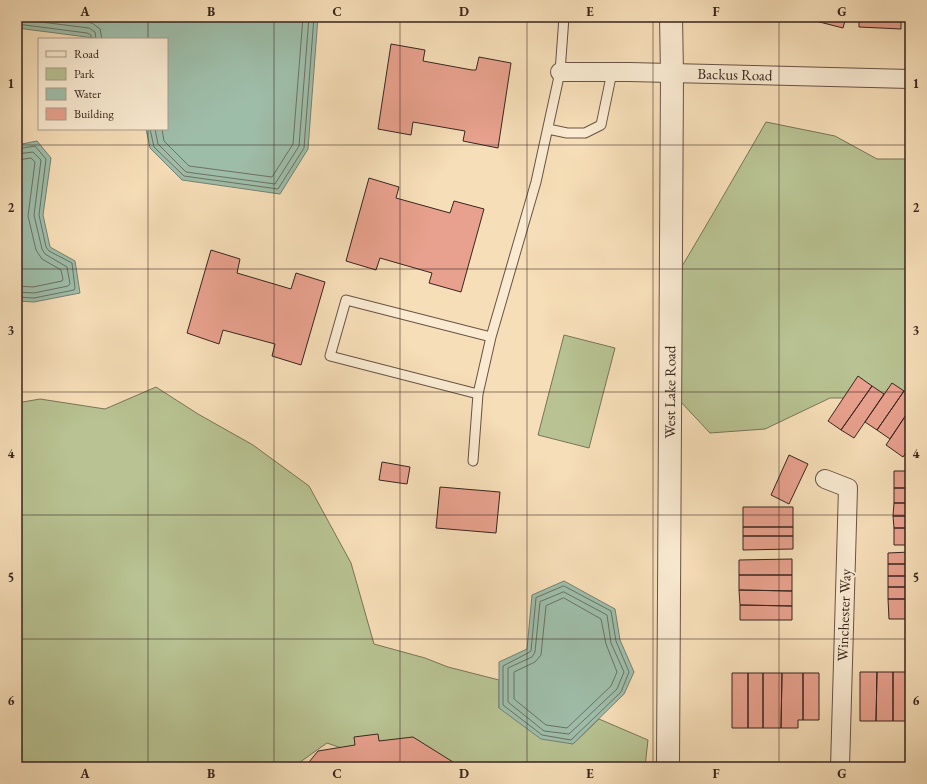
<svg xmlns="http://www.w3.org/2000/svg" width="927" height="784" viewBox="0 0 927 784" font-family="'EB Garamond',serif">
  <rect width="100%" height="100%" fill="#f6deb8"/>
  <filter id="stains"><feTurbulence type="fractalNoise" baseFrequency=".005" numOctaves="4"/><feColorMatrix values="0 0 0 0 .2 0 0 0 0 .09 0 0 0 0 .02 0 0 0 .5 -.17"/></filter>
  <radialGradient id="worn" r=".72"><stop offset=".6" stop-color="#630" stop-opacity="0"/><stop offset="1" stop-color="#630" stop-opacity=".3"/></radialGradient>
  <path fill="#b8c292" stroke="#787458" d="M766,122L835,136L877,159H910V405L899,398H830L765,429L710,433L680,401L681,268L714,212Z
    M564,335L615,348L589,448L538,435Z
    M156,387L198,414L253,445L309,486L351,563L374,644L425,658L448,667L499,680V708L573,744L599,719L648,740L645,767H382L378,761L327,743L293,767H17V403L40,399L105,409Z"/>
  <path fill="#9ebda9" stroke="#758071" d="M17,17H318L308,149L280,194L182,180L150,148L146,129H167V39H102L17,28Z
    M37,141L51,158L43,215L50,247L75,261L80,293L34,302L17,301V145Z
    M564,581L615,609L620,640L634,672L624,694L573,744L541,739L499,708V662L527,649L532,595Z"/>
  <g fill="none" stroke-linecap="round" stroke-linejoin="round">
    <path stroke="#6b7164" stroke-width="1" d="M50,17L92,23L100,29L102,39
      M17,19L89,28L95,32L96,39
      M17,24L87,33L91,35V39
      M150,129L154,147L184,176L278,189L304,148L314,17
      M155,129L158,144L186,172L275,184L299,146L309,17
      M162,129L164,141L189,166L272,177L293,144L303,17
      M17,149L35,146L46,159L39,215L46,247L49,251L72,263L75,288L74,290L34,298L17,297
      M17,154L33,152L41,160L34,215L42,249L45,254L67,267L70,284L68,286L34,293L17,292
      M17,160L31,158L35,162L28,216L36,250L42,259L61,270L63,279L62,281L33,287L17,286
      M564,586L611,611L616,641L629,672L621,692L571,740L542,735L503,705V666L528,653L531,651L536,598Z
      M564,592L607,615L611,643L624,672L617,689L569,734L544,731L508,702V668L532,657L535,652L540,602Z
      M564,598L601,619L606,644L617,672L611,686L567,728L546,725L514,699V672L535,662L541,655L546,606Z"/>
  </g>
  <path fill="#e8a18e" stroke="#38251e" d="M800,17H846L843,28Z
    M859,17H901V29L859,27Z
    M391,44L425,50L423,61L472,70H476L479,57L511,63L498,148L463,141L465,131L413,122L411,135L378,129Z
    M369,178L399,187L396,198L450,213L454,201L484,209L461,292L429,283L432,273L380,258L376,270L346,261Z
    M211,250L240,259L237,273L291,289L296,273L325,282L301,365L272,356L275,344L223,330L219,344L187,333Z
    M858,376L872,386L841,430L828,421Z
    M892,383L904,391L877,430L865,422Z
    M872,386L884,394L854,438L841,430Z
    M904,391L910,395V409L890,439L877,430Z
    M910,409V446L903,457L886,445Z
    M789,455L808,464L789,504L771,495Z
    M382,462L410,467L407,484L379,480Z
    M894,471H910V488H894Z
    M440,487L500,492L496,533L436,528Z
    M894,488H910V503H894Z
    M894,503H910V516H893Z
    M743,507H793V527H743Z
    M893,516H910V528H894Z
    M743,527H793V536H743Z
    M894,528H910V545H894Z
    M743,536H793V549L743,550Z
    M910,552V564H888V553Z
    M792,559V575H739V560Z
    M888,564H910V576H888Z
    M739,575H792V591L739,590Z
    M888,576H910V587H888Z
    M888,587H910V599H888Z
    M739,590L792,591V606L740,605Z
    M888,599H910V619H889Z
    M740,605L792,606V620H740Z
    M860,672H877L876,721H860Z
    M877,672H893V721H876Z
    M893,672H910V721H893Z
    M732,673H748V728H732Z
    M748,673H763V728H748Z
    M763,673H782L781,728H763Z
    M782,673H803V720H798V728H781Z
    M803,673H819V720H803Z
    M378,734L379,741L413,737L461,767H305L318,751L355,745L354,737Z"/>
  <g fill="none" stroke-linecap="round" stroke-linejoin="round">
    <g stroke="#685344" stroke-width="11">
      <path id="service" d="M548,129L567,133H585L601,125L612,72
        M478,394L330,356L346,300L491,337
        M473,461L478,394L491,337L536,182L560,72L564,17"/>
    </g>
    <g stroke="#685344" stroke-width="20">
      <g id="minor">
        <path id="s1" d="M560,72H629L910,79"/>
        <path d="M825,479L848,488L840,767"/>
      </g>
    </g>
    <g stroke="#685344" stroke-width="24">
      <g id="tertiary">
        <path id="s2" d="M668,767L672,74L671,17"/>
      </g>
    </g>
    <use href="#service" stroke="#f9ead1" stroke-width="9"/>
    <use href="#minor" stroke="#f9ead1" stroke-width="18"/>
    <use href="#tertiary" stroke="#f9ead1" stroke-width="22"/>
  </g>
  <path fill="none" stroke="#38251e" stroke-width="1" stroke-opacity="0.55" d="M148,17V39M274,17V767M400,17V767M527,17V767M653,17V767M779,17V767M148,129V767M17,145H910M17,269H910M17,392H910M17,515H910M17,639H910"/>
  <g text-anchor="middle" stroke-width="3.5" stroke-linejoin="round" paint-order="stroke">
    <g font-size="15" fill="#38251e" stroke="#f9ead1">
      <text dy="5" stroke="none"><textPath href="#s1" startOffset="175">Backus Road</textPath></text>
      <text dy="5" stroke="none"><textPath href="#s2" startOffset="375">West Lake Road</textPath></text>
      <text transform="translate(844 615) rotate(-88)" y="5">Winchester Way</text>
    </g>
  </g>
  <rect width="927" height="784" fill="none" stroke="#f6deb8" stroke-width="44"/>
  <rect x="38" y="38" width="130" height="92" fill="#f9ead1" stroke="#ac9b89"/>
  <rect x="46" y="51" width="20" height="6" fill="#f9ead1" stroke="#ac9b89"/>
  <text x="74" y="58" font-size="12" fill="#38251e">Road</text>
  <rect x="46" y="68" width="20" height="12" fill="#b8c292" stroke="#ac9b89"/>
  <text x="74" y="78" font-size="12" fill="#38251e">Park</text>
  <rect x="46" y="88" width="20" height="12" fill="#9ebda9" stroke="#ac9b89"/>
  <text x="74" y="98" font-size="12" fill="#38251e">Water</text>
  <rect x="46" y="108" width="20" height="12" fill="#e8a18e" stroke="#ac9b89"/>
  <text x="74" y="118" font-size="12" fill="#38251e">Building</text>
  <rect x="22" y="22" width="883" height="740" fill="none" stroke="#38251e" stroke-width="1.5"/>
  <g font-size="13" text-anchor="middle" font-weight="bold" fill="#38251e">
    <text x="85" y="16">A</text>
    <text x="211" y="16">B</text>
    <text x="337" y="16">C</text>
    <text x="464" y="16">D</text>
    <text x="590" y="16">E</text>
    <text x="716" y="16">F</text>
    <text x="842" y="16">G</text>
    <text x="11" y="88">1</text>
    <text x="916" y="88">1</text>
    <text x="11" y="212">2</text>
    <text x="916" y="212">2</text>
    <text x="11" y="335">3</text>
    <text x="916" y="335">3</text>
    <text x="11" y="458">4</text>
    <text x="916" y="458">4</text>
    <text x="11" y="582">5</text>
    <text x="916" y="582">5</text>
    <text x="11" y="705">6</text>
    <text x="916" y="705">6</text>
    <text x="85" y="778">A</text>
    <text x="211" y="778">B</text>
    <text x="337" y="778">C</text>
    <text x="464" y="778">D</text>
    <text x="590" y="778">E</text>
    <text x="716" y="778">F</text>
    <text x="842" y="778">G</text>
  </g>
  <rect width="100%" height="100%" filter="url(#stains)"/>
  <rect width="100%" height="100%" fill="url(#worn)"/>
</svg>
